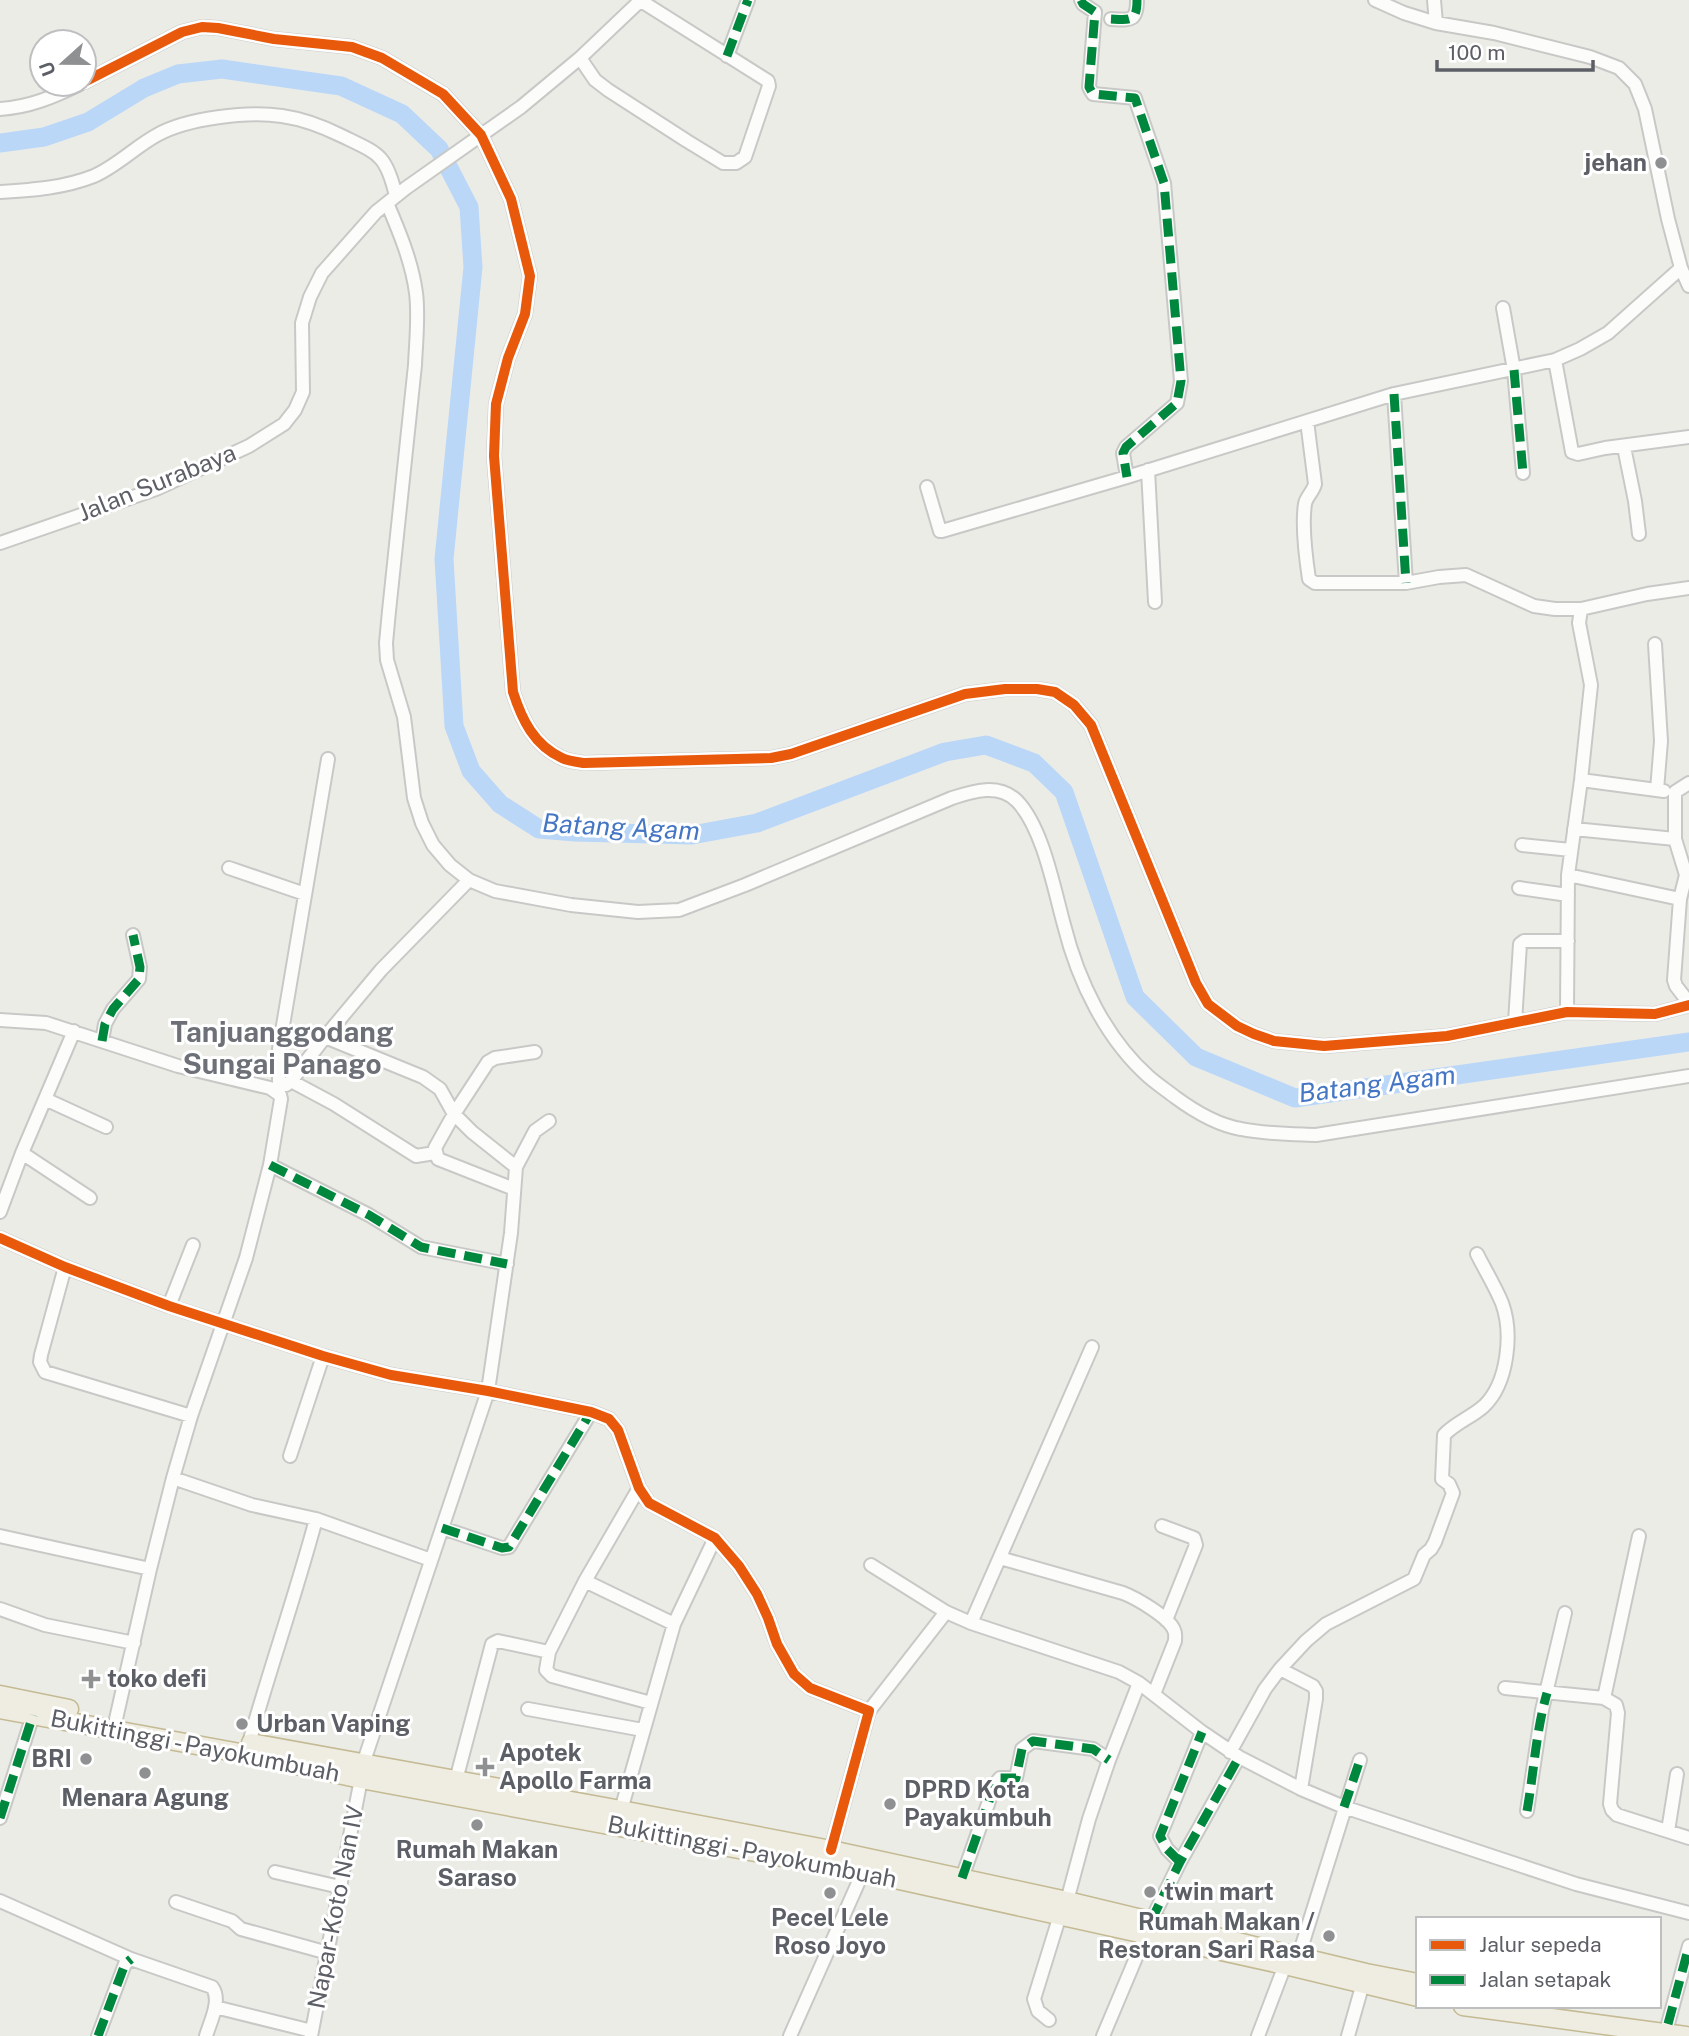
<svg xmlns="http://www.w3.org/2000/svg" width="1689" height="2036" viewBox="0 0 1689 2036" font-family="'Public Sans',sans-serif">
  <rect width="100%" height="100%" fill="#ecece7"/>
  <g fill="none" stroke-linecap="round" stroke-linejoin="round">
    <path stroke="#bad7f8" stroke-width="19" d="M0,143L44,137L88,122L144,88L178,74L222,69L341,86L402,114L439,149L469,207L473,267L444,559L454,726L471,771L500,804L539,829L575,832L692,835L757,823L945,752L986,745L1034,763L1064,792L1135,997L1196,1057L1295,1098L1689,1042"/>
    <g stroke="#c8c9c7" stroke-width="16">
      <path id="minor" d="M1081,0L1083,4L1095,12L1089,87L1093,94L1135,98L1164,183L1181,381L1177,403L1126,447L1123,453L1127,477
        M1375,0L1404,13L1436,23L1494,33L1590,57L1619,68L1635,84L1645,109L1668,219L1681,268L1689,286
        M1434,0L1436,23
        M1111,19C1130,20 1137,22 1137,0
        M727,56L748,0
        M580,58L595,80L608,90L687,141L723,163H736L745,157L769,86L768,81L641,1
        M84,82L182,32L202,27L218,28L274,39L352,47L382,58L443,94L481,135L511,199L530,276L525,314L508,358L496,404L494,456L513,692C522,720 534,745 562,758C568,761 577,762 584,763L771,758L791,754L965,694L1005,689H1037L1055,692L1074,705L1091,725L1196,983L1208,1004L1237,1026L1254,1034L1274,1041L1324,1046L1447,1036L1567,1012L1655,1014L1689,1005
        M0,109C30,107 53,97 80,84
        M0,192C32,190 64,188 94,176C117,166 135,147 157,135C187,118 248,111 282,116C303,119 324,127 342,136C379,154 386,154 396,196
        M387,203C399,231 412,262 416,293C419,316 416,341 415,365L389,611L386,643L387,660L404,717L414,798L422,823L433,845L450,865L469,880L495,891L571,905L638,912L679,910L745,885L952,798C973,791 999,783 1017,801C1043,828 1054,889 1064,925C1078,981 1106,1039 1149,1077C1157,1084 1166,1090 1175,1097C1194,1111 1217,1125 1241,1129C1265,1134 1291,1134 1316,1135L1689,1076
        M1503,308L1514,370L1523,473
        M1555,360L1572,452L1578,454L1605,448L1689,437
        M1394,394L1406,583
        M1307,421L1315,484C1313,492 1306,497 1305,504C1302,523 1306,559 1309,579L1315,583H1406L1439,577L1466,575L1534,606L1555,609H1581L1647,594L1689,588
        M1624,447L1635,501L1639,534
        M1148,470L1155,602
        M927,487L940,531H942L1127,477L1394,394L1555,360L1580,349L1608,333L1681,268
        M0,543L156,489L249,446L284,424L295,410L303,392L302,323L310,297L322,273L376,212L406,188L521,107L580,58L641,0
        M1655,644L1661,741L1657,790
        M1581,780L1664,791
        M1574,829L1675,839
        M1522,845L1571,850
        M229,868L305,894
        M1568,875L1680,899L1674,980L1676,986L1689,1003
        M1519,888L1568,895
        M1680,899L1686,875L1675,839V792L1689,783
        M1567,1012L1568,875L1581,780L1591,685L1579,623L1581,609
        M0,1020L46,1023L178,1066L270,1088L280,1095L281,1099L270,1165L246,1258L191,1416L173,1478L150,1569L116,1719
        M1515,1022L1520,944L1524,941H1568
        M325,1037L423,1077L440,1089L454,1114L472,1132L516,1167
        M102,1041L105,1024L113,1009L139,979L140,967L133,935
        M291,1081L325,1037L381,970L469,880
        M286,1085L291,1081L334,1104L416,1156L435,1153
        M279,1090V1049L328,759
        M45,1099L106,1127
        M22,1153L90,1198
        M270,1165L369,1215L421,1247L507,1264
        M514,1189L438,1159L435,1148L454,1114L488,1062L495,1058L535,1052
        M0,1212L22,1153L74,1031
        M0,1238L65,1267L169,1306L323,1356L391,1375L488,1391L591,1412L609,1419L618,1430L639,1488L649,1503L715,1538L739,1566L757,1594L768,1618L777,1644L794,1674L810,1688L869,1711L831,1850
        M65,1267L41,1355L40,1362L45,1372L191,1416
        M169,1306L193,1245
        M290,1456L323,1356
        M173,1478L252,1505L316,1519L431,1560
        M1162,1526L1194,1538L1196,1545L1166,1620
        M442,1528L502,1548L509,1547L591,1412
        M0,1536L150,1569
        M1000,1558L1123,1593C1136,1598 1169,1617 1174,1630C1176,1634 1175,1636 1175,1641L1154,1694
        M871,1565L946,1612
        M585,1581L674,1624
        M0,1609L45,1625L134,1643
        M971,1623L1092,1347
        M549,1652L546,1670L552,1676L651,1703
        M1280,1669L1306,1641L1326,1624L1414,1579L1424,1555L1431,1549L1435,1542L1453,1493L1449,1484L1442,1479L1444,1435C1455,1423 1472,1417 1484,1406C1508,1383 1513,1333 1502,1303C1495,1286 1485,1270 1477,1254
        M1505,1688L1604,1698L1616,1705L1618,1713L1610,1804L1612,1810L1617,1815L1689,1838
        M1604,1698L1639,1536
        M528,1709L643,1730
        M869,1711L946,1612L971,1623L1119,1672L1139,1683L1202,1732L1239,1757L1301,1789L1344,1807L1576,1884L1689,1913
        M249,1743C270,1668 296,1594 316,1519
        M1230,1752L1265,1689L1280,1669L1313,1686L1316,1691V1699L1301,1789
        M363,1764L488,1391L511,1233L516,1167L535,1131L549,1121
        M456,1780L492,1644L498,1641L549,1652L585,1581L639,1488
        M621,1810L674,1624L715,1538
        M1527,1811L1542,1710L1565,1613
        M0,1818L33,1715
        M1668,1831L1677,1774
        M1180,1862L1167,1849L1160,1836L1202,1732
        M275,1872L340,1887
        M962,1878L995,1784L1000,1778H1016L1022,1749L1033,1741L1093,1749L1109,1760
        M0,1901L131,1959L212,1987C222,2000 210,2022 206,2036
        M1067,1901L1089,1819L1109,1760L1139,1683
        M176,1902L232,1921L241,1929L328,1953
        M1151,1921L1180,1862L1239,1757
        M1299,1955L1360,1760
        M215,2007L312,2031
        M1049,2020L1038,2011L1034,1999L1060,1915
        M1668,2024L1689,1946
        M98,2036L125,1964L131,1959
        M311,2036L361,1779
        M790,2036L863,1872
        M1103,2036L1146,1934
        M1258,2036L1285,1965
        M1348,2036L1365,1976"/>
    </g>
    <g stroke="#c4ba93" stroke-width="21">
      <path id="highway" d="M0,1695L69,1709
        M0,1709L251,1755L361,1779L863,1872L1285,1965L1418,1997
        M251,1743L621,1810L831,1850L1067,1901L1366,1973L1418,1983
        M1463,2006L1686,2036"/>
    </g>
    <use href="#minor" stroke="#fcfcfb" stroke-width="12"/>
    <use href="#highway" stroke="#efede1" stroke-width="18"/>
    <path stroke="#00873e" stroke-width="9" stroke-dasharray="18 9" stroke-linecap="butt" d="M1081,0L1083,4L1095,12L1089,87L1093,94L1135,98L1164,183L1181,381L1177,403L1126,447L1123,453L1127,477
      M1111,19C1130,20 1137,22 1137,0
      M727,56L748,0
      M1514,370L1523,473
      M1394,394L1406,583
      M102,1041L105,1024L113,1009L139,979L140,967L133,935
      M270,1165L369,1215L421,1247L507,1264
      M442,1528L502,1548L509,1547L591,1412
      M1344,1807L1360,1760
      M1527,1811C1534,1771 1536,1731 1547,1693
      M0,1818L33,1715
      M1180,1862L1167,1849L1160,1836L1202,1732
      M962,1878L995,1784L1000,1778H1016L1022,1749L1033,1741L1093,1749L1109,1760
      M1151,1921L1180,1862L1239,1757
      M1668,2024L1689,1946
      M98,2036L125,1964L131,1959"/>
    <g stroke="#fff" stroke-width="15">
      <path id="cycleway" d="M84,82L182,32L202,27L218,28L274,39L352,47L382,58L443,94L481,135L511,199L530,276L525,314L508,358L496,404L494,456L513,692C522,720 534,745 562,758C568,761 577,762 584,763L771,758L791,754L965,694L1005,689H1037L1055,692L1074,705L1091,725L1196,983L1208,1004L1237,1026L1254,1034L1274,1041L1324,1046L1447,1036L1567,1012L1655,1014L1689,1005
        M0,1238L65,1267L169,1306L323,1356L391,1375L488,1391L591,1412L609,1419L618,1430L639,1488L649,1503L715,1538L739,1566L757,1594L768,1618L777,1644L794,1674L810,1688L869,1711L831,1850"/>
    </g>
    <use href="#cycleway" stroke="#e8590c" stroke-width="10"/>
  </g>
  <g fill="#8e9092" stroke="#fff" stroke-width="2.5">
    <circle cx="1661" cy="163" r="7"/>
    <path d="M87.5 1668.5h7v7h7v7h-7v7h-7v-7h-7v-7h7z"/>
    <circle cx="242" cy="1724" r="7"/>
    <circle cx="86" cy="1759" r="7"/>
    <path d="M481.5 1756.5h7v7h7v7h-7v7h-7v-7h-7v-7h7z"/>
    <circle cx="145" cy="1773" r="7"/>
    <circle cx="890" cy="1804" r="7"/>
    <circle cx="477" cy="1825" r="7"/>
    <circle cx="1150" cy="1892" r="7"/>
    <circle cx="830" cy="1893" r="7"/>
    <circle cx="1329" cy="1936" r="7"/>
  </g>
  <g text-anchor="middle" stroke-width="6" stroke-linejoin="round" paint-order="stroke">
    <g font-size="24" font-weight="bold" fill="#5c5f65" stroke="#fff" text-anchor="start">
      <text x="1647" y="171" text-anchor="end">jehan</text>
      <text x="107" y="1687">toko defi</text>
      <text x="256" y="1732">Urban Vaping</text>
      <text x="499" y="1761">Apotek<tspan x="499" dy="28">Apollo Farma</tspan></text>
      <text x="72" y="1767" text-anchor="end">BRI</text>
      <text x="904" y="1798">DPRD Kota<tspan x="904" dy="28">Payakumbuh</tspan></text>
      <text x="145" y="1806" text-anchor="middle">Menara Agung</text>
      <text x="477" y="1858" text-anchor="middle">Rumah Makan<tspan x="477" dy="28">Saraso</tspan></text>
      <text x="1164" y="1900">twin mart</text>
      <text x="830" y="1926" text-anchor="middle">Pecel Lele<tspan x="830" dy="28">Roso Joyo</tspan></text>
      <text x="1315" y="1930" text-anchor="end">Rumah Makan /<tspan x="1315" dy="28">Restoran Sari Rasa</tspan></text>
    </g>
    <g font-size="24" fill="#5c5f65" stroke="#fff">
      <text transform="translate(157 483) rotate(-22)" y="8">Jalan Surabaya</text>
      <text transform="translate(195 1746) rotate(11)" y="8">Bukittinggi - Payokumbuah</text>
      <text transform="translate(752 1852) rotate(11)" y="8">Bukittinggi - Payokumbuah</text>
      <text transform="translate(336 1907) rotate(-79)" y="8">Napar-Koto Nan IV</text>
    </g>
    <g font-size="26" font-style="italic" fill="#4576c4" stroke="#fff">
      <text transform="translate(621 827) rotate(3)" y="9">Batang Agam</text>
      <text transform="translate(1377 1084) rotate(-7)" y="9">Batang Agam</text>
    </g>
    <g font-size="28" font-weight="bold" fill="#6d7177" stroke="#fff">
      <text x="282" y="1042">Tanjuanggodang<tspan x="282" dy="32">Sungai Panago</tspan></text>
    </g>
  </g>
  <rect x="1416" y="1917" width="245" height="91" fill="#ffffff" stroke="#bebfc1" stroke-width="2"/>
  <rect x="1430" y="1940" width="35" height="10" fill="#e8590c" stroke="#bebfc1" stroke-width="2"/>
  <text x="1479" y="1952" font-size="21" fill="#5c5f65">Jalur sepeda</text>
  <rect x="1430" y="1975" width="35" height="10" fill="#00873e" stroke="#bebfc1" stroke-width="2"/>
  <text x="1479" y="1987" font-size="21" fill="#5c5f65">Jalan setapak</text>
  <g transform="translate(63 63) rotate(249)"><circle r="33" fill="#ffffff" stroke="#bebfc1" stroke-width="2"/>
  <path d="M0-5L12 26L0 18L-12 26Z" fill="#8e9092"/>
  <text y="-10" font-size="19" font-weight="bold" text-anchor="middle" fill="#5c5f65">U</text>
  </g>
  <path d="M1437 60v10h156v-10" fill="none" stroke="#5c5f65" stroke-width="3.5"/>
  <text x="1448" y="60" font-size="21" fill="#5c5f65" stroke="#ffffff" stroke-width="5" paint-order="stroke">100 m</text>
</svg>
